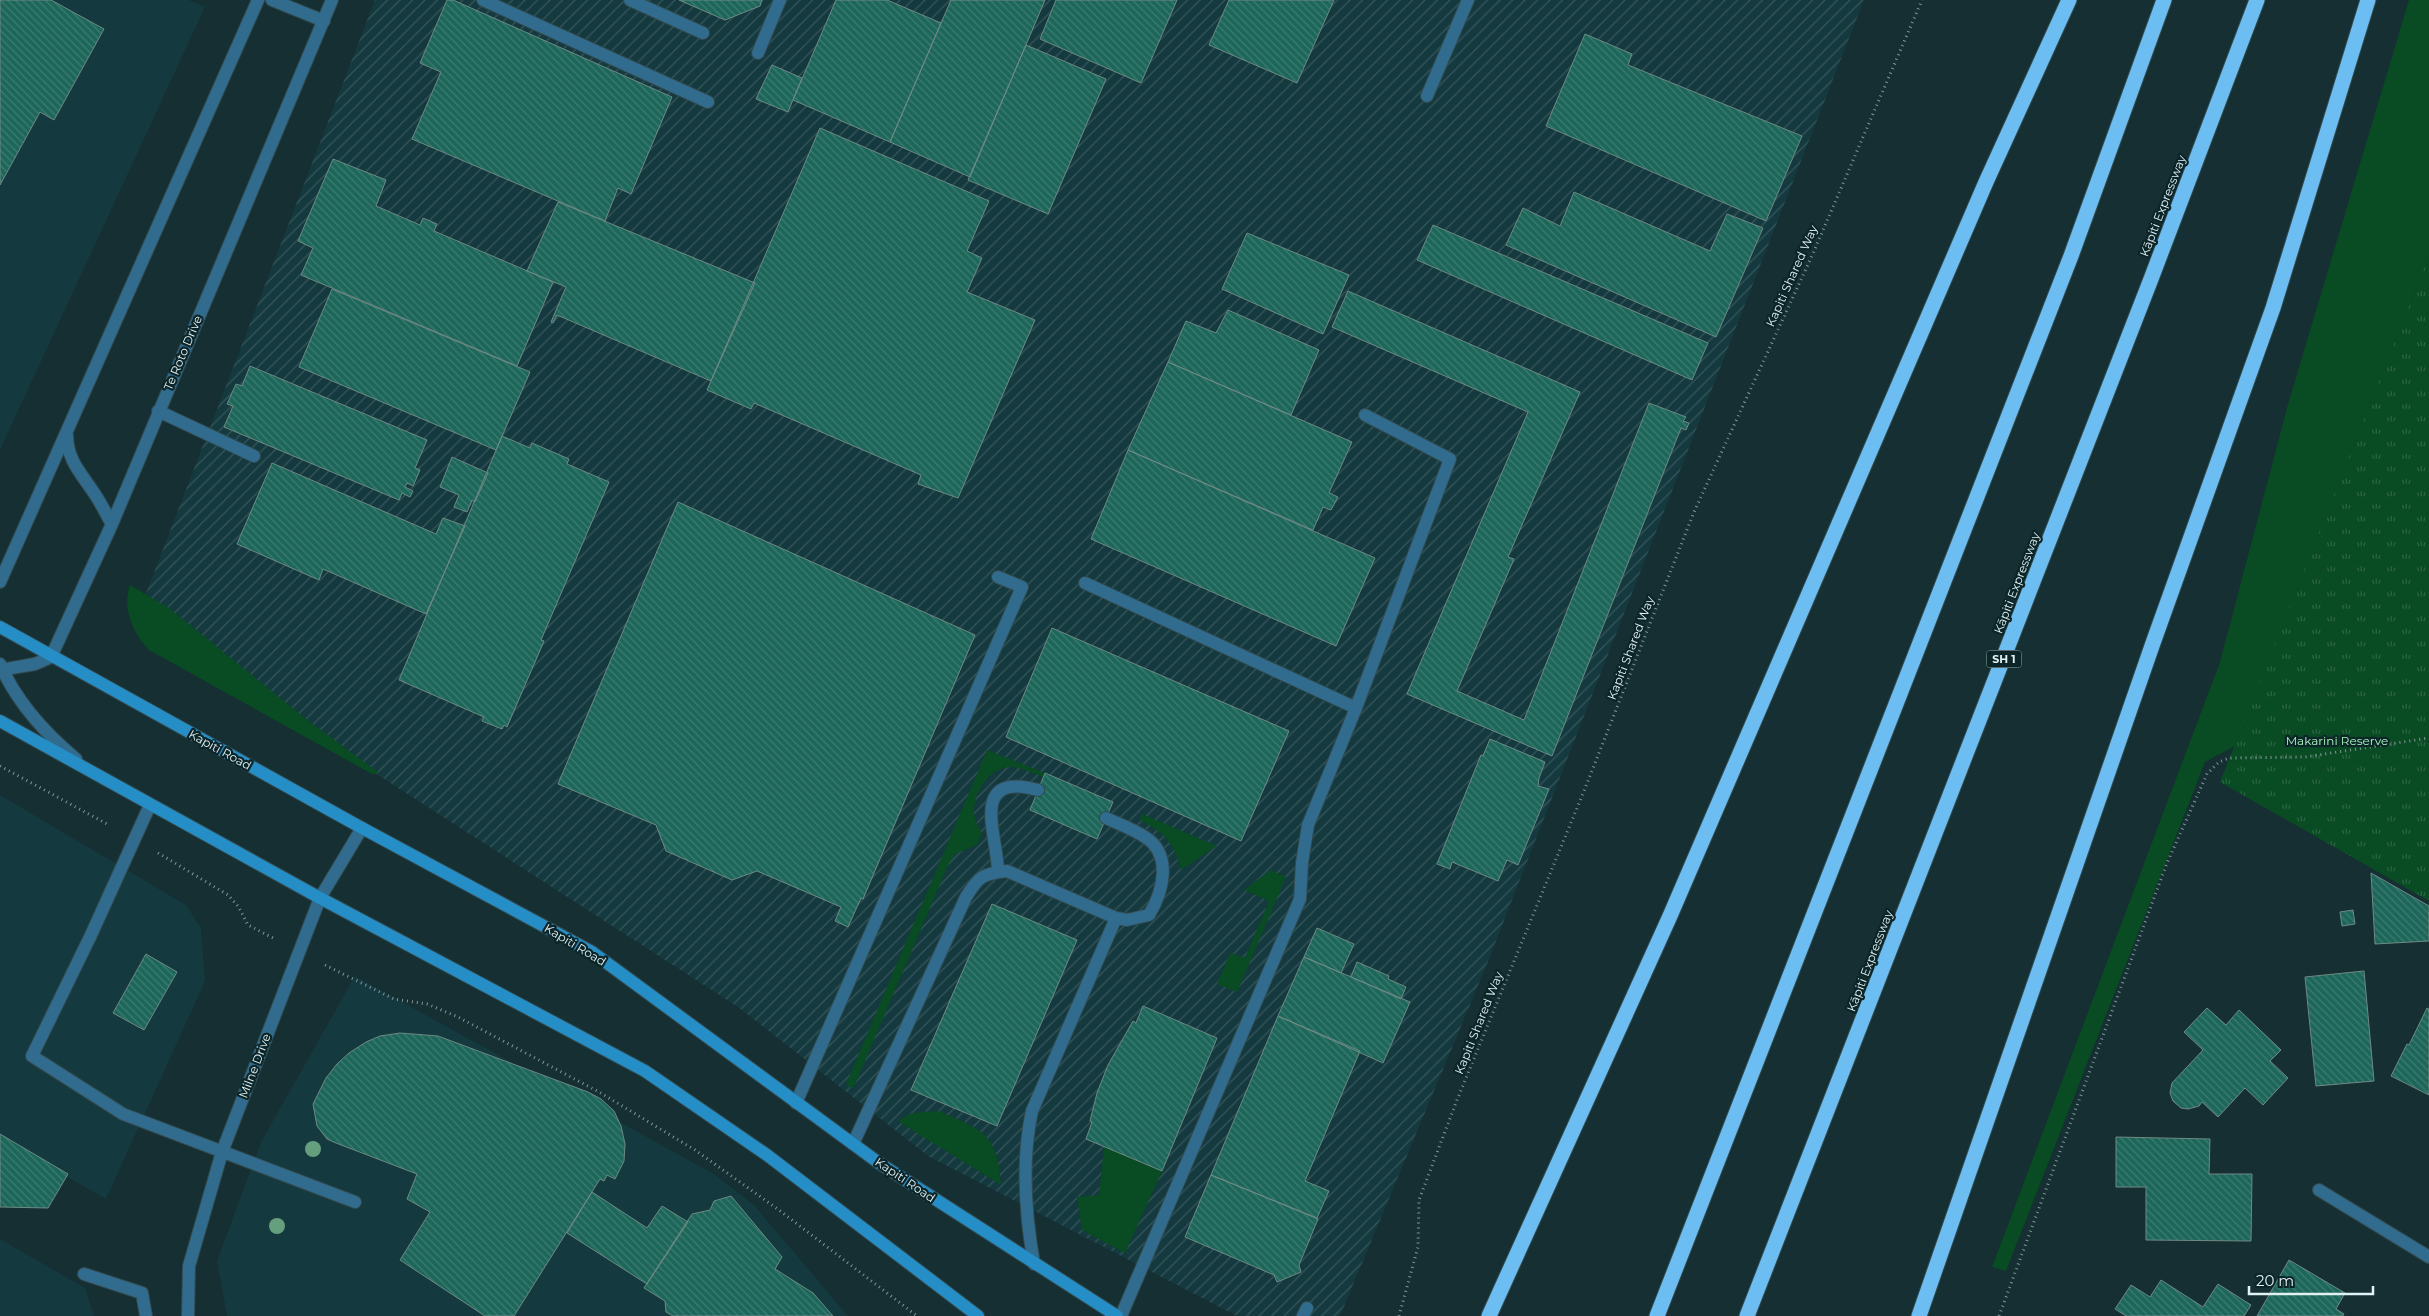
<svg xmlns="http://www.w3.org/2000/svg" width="2429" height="1316" viewBox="0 0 2429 1316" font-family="Montserrat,sans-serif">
  <defs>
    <pattern id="industrial-furrows" width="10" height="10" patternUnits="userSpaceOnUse" patternTransform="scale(1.25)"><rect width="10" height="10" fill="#14393f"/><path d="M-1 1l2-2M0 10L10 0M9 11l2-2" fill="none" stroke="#36565b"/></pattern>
    <pattern id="park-tufts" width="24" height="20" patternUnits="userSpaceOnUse" patternTransform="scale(1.25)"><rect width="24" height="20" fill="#094b23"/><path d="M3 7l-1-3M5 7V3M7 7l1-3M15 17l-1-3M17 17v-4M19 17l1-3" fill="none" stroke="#2d6543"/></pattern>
    <pattern id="building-back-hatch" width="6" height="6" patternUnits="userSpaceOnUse" patternTransform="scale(1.25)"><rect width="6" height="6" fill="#1d665a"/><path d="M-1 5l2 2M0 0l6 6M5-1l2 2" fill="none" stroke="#3e7c72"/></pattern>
  </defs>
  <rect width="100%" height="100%" fill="#152f33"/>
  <path fill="#14393f" d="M0,0H189L205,7L0,450Z
    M0,795L186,905L201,928L205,980L202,988L106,1199L0,1139Z
    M355,976L714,1174L754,1205L848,1316H227L217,1261L261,1142Z
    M0,1239L85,1288L94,1316H0Z"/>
  <path fill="url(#industrial-furrows)" d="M375,0H1864L1487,964L1340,1316H1237L928,1156L738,1007L136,619Z"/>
  <path fill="#094b23" d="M2409,0H2429V256L2235,746L2205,762L2006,1271L1992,1267L2220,662L2288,404Z
    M130,585L169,608L306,719L379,773L372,774L149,650C132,633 122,607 130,585Z
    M987,750L1045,773L1043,777C1032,773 1022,767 1010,767C988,768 974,793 974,812C974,820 979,827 982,834L977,845L955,854L949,863L853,1089L846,1084Z
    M1142,814L1217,846L1181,870C1173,841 1166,834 1140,820Z
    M1271,870L1286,877L1237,992L1217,984L1230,953L1245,958L1269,901L1244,890Z
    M938,1111C982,1129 998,1134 1001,1185L899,1122C907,1111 925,1112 938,1111Z
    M1104,1147L1162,1171L1125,1253L1082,1230L1077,1197L1099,1195Z"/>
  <path fill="url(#park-tufts)" d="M2429,256V901L2220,782Z"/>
  <path fill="url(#building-back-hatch)" stroke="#6f8a84" d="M0,0H51L104,29L54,120L40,112L0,185Z
    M447,0H453L672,97L631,194L618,188L605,221L412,139L441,72L420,63Z
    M679,0H762L760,6L725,20Z
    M836,0H887L941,23L890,142L793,100Z
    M951,0H1045L970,177L890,142Z
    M1056,0H1177L1141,83L1040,39Z
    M1229,0H1334L1297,83L1209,45Z
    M1585,34L1632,54L1628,65L1802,136L1766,221L1546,126Z
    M1026,45L1106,79L1048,214L968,180Z
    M772,65L802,78L788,112L756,99Z
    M820,128L989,201L967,251L982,258L967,292L1035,320L958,498L918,484L921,475L754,403L751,409L707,390Z
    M333,159L386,180L376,206L420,225L423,218L437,224L434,231L553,282L517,366L301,275L313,248L298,241Z
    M1574,192L1710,251L1727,214L1763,228L1716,337L1506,245L1523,208L1560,226Z
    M558,202L755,283L711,381L557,315L553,323L551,322L566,287L527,271Z
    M1433,225L1708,343L1692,380L1417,260Z
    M1247,233L1349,275L1323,334L1222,289Z
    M332,289L530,372L496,450L299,367Z
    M1348,291L1580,392L1508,557L1514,559L1457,691L1524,720L1649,403L1686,417L1683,421L1689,423L1686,430L1681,428L1552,756L1407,694L1528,412L1332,327Z
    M1228,310L1319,350L1291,415L1168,362L1186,321L1216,333Z
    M1168,362L1352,442L1329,493L1338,497L1331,510L1323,507L1313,530L1128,450Z
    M250,366L427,440L415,468L420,470L413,486L407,483L405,487L413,491L410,497L402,493L399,500L224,427L233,406L227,404L236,384L242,386Z
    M502,436L530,448L532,443L569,459L567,464L609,482L541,640L544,641L507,727L504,725L502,729L482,721L484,717L399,680Z
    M1128,450L1375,558L1336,646L1091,539Z
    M452,457L488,473L475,502L472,500L467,512L454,507L459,495L440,487Z
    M272,463L436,534L443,518L465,526L426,614L323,569L319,580L237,544Z
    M678,502L975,635L863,899L861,898L848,927L835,921L841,907L757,871L732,880L666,851L656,825L558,784Z
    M1052,628L1289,731L1241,841L1006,737Z
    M1490,739L1545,762L1539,778L1538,786L1549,789L1518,865L1507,860L1498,881L1452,862L1450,869L1437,864L1481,755L1483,756Z
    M1045,773L1113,802L1097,839L1030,810Z
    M2371,873L2429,906V941L2375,944Z
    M992,904L1077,940L997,1126L911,1090Z
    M2353,910L2355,924L2342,926L2340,912Z
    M1317,928L1354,944L1341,973L1304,957Z
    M146,954L177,972L144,1030L113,1013Z
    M1304,957L1410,1002L1383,1063L1278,1016Z
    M1357,962L1389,976L1388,979L1406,987L1401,999L1351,977Z
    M2364,971L2374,1081L2316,1086L2305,977Z
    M1143,1006L1217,1038L1162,1171L1086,1139L1092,1122L1090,1121L1097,1093L1108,1065L1133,1021L1136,1023Z
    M2207,1008L2226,1025L2239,1010L2281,1050L2270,1061L2288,1078L2263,1105L2245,1088L2218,1117L2202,1102L2199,1106L2188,1109L2181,1108L2173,1101L2170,1093L2172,1083L2203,1050L2184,1032Z
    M2427,1008L2429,1009V1095L2391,1076L2407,1044L2409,1045Z
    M1278,1016L1360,1051L1305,1181L1329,1191L1317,1218L1211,1175Z
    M400,1033L438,1036L588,1092L601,1099L614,1111L621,1126L625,1144L624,1161L615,1179L607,1175L604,1181L600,1179L514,1316H485L400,1260L430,1212L407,1199L417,1174L336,1143L327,1139L317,1126L313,1104L326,1078L337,1064L349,1053L366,1042L380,1036Z
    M0,1134L68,1174L48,1208L0,1207Z
    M2116,1137L2210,1139L2209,1174H2252L2251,1241L2146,1240V1187H2116Z
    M1211,1175L1318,1219L1299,1265L1301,1272L1277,1282L1274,1275L1185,1237Z
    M592,1192L647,1228L662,1206L688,1222L647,1284L567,1233Z
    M731,1196L782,1257L775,1269L813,1293L833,1316H673L666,1312L665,1301L644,1288L692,1214L710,1210L714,1201Z
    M2289,1260L2345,1293L2336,1309L2344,1314L2343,1316H2257Z
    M2161,1280L2203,1307L2218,1284L2251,1305L2244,1316H2126L2115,1309L2131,1285L2150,1297Z"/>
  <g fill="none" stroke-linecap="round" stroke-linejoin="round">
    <g stroke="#324a4e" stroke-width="14">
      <path id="service" d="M483,0L708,102
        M630,0L703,33
        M758,53L780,0
        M158,411L254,456
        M1085,583L1356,708
        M150,805L91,935L32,1056L123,1114L355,1202
        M998,872C998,837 967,770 1038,790
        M796,1103L1022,587L998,577
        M853,1144L966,897C979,876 982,874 1007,871L1116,918L1127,920L1149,915C1163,892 1173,855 1145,837C1133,829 1119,824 1106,818
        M1034,1264C1025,1213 1021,1161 1032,1111L1116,918
        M84,1274L142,1293L146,1316
        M1121,1316L1300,899L1302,863L1308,825L1356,708L1450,459L1365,415
        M1303,1316L1307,1308"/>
    </g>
    <g stroke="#324a4e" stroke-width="14">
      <path id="minor" d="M1427,96L1468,0
        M2319,1190L2429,1257
        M188,1316L189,1266L222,1152L320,898L362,828"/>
    </g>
    <g stroke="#324a4e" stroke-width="14">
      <path id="tertiary" d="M272,0L324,21
        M67,435C67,460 81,473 94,493C101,503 106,514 112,524
        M0,582L258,0
        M0,664C16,701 46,734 76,759
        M0,670L35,664L51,657L112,524L332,0"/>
    </g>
    <g stroke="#324a4e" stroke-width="14">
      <path id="secondary" d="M0,627L362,828L592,952L879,1163L1117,1316
        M0,721L320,898L645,1071L767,1155L978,1316"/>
    </g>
    <g stroke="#324a4e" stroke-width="17">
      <path id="motorway" d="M1489,1316L1670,916L1986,182L2069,0
        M1657,1316L2071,256L2164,0
        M1747,1316L2151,279L2257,0
        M1919,1316L2153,643L2273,308L2368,0"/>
    </g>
    <path stroke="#83979a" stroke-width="3" stroke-dasharray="1 4" stroke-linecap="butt" d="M0,766L109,825
      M158,853L228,895L238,906L248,925L275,939
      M325,965L394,999L427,1004L458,1017L599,1092L695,1150L779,1210L917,1316
      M1399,1316L1418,1247L1419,1200L1457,1100L1584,791L1694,512L1811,258L1922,0
      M1999,1316L2167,863L2207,774L2219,762L2229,758L2305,757L2429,738"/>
    <use href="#service" stroke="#316b8d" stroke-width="12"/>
    <use href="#minor" stroke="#316b8d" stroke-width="12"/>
    <use href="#tertiary" stroke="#316b8d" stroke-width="12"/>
    <use href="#secondary" stroke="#268ec6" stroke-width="12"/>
    <use href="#motorway" stroke="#6cbef2" stroke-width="15"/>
  </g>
  <g fill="#659f7d">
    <circle cx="313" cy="1149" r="8"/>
    <circle cx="277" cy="1226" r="8"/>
  </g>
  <g text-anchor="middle" stroke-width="4.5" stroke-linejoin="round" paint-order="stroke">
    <rect fill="#0b2529" stroke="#a2b4b6" stroke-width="1" x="1986.5" y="650.5" width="35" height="17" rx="4"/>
    <g font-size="11" font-weight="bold" fill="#e2f1f3">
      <text x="2004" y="663">SH 1</text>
    </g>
    <g font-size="12" fill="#e2f1f3" stroke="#0b2529">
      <text transform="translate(2163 206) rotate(-69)" y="4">Kāpiti Expressway</text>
      <text transform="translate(1792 276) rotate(-66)" y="4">Kapiti Shared Way</text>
      <text transform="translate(183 353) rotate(-67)" y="4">Te Roto Drive</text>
      <text transform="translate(2017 583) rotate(-69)" y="4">Kāpiti Expressway</text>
      <text transform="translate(1631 648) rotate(-69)" y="4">Kapiti Shared Way</text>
      <text transform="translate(220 750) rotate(29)" y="4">Kapiti Road</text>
      <text transform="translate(575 945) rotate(31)" y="4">Kapiti Road</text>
      <text transform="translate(1870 961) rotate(-69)" y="4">Kāpiti Expressway</text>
      <text transform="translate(1479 1023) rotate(-68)" y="4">Kapiti Shared Way</text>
      <text transform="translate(255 1066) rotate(-69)" y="4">Milne Drive</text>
      <text transform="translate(905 1180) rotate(34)" y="4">Kapiti Road</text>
    </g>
    <g font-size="12" fill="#a6fab9" stroke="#0b2529">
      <text x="2337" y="745">Makarini Reserve</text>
    </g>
  </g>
  <path d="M2249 1286v8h124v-8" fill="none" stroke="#e2f1f3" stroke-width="2.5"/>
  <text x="2256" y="1286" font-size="15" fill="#e2f1f3" stroke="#0b2529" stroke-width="4" paint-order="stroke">20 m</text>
</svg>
